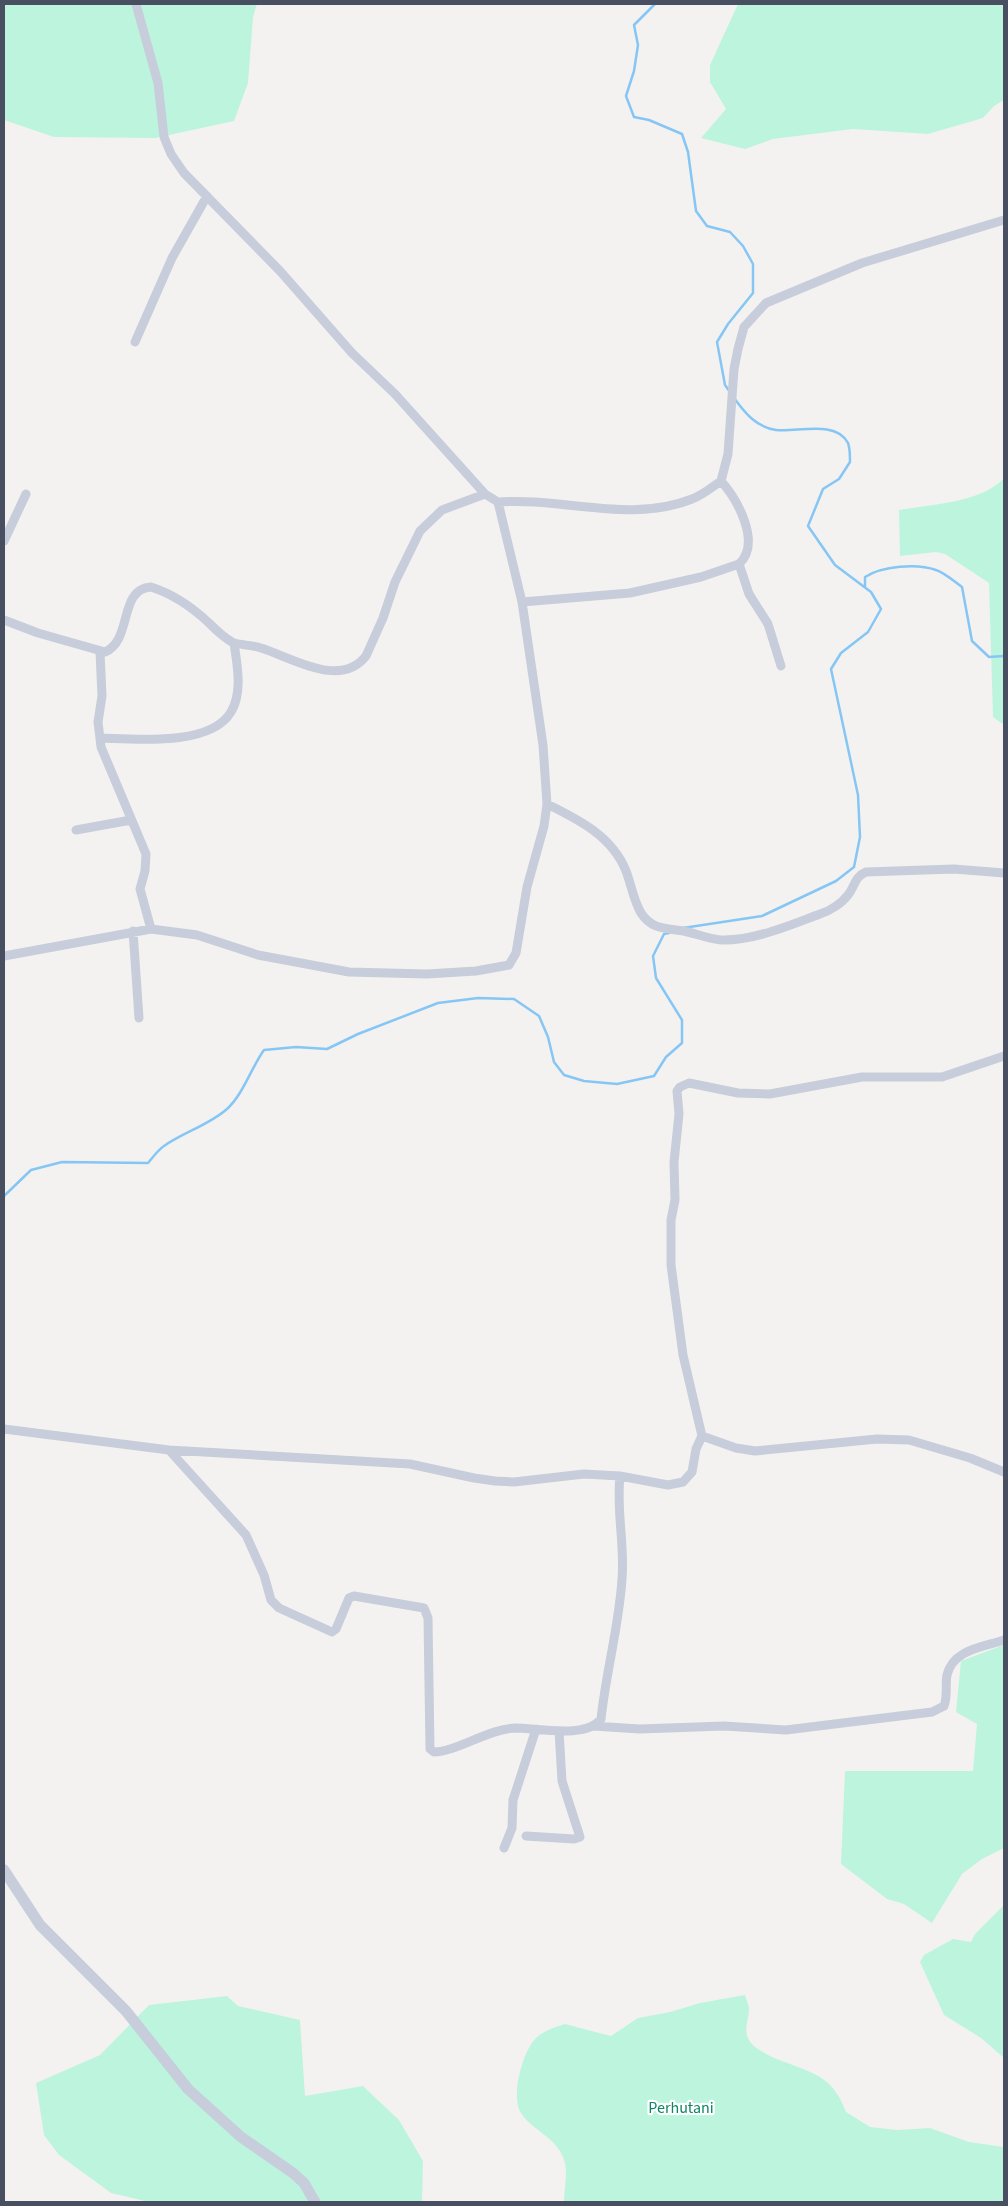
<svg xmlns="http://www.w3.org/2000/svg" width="1008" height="2206" viewBox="0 0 1008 2206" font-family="'Source Sans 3',sans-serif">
  <rect width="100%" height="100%" fill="#f4f2f1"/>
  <path fill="#bdf4de" d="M4,4H257L253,17L248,83L234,121L155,138L54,137L4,120Z
    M738,4H1004V100L994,106L983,118L928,134L853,129L773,139L745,149L701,138L726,109L710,82V65Z
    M1004,478V725L993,717L989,583L945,554L936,552L900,556L899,510C932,504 981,503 1004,478Z
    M1004,1645V1848L982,1859L962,1874L932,1923L904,1904L887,1899L841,1864L845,1771H973L977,1724L956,1712L961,1661Z
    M1004,1905V2058L981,2038L944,2015L920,1962L924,1955L953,1939L971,1942L975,1934Z
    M745,1995C746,1999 749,2005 749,2009C749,2019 743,2030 749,2040C752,2046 761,2051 766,2054C802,2072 831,2069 846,2112L870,2127L897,2130L930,2128L969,2142L1004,2147V2202H564C564,2186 569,2172 563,2157C555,2137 532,2130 521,2113C510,2097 523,2049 537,2037C545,2030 556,2027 565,2024L611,2036L638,2018L670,2012L700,2003Z
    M227,1996L238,2006L300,2020L305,2096L363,2086L399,2120L423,2161L422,2202H149L111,2193L59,2155L44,2135L36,2083L100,2055L149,2005Z"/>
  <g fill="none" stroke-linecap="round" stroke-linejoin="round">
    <path stroke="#86c6f4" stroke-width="2.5" d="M655,4L634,25L638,45L634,71L626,96L634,117L649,120L682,134L688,152L696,211L707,226L730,232L743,246L753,264V293L728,324L717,342L725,385L730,392
      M865,587V577C882,566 917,563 936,570C945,573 955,582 962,587L972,641L989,657L1004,656
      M683,928L762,916L836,881L854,867L860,837L858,795L831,669L841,653L868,632L881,609L871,592L835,565L808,526L823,489L839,479L850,462C850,457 850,448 848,443C836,419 795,433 776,430C756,427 745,413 734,398
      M4,1196L31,1170L62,1162L148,1163C153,1157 158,1150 164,1146C184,1132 209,1125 227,1109C244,1093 251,1068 264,1050L296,1047L327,1049L358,1034L438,1003L478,998L514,999L539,1016L548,1037L554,1062L564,1075L584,1081L617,1084L654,1076L666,1057L682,1043V1020L656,978L653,956L664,934L669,933"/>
    <path stroke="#c7cdda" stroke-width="9" d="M136,4L158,83L164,137L171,154L184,173L280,271L352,353L395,394L485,494L498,502
      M135,342L172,258L207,196
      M4,541L26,494
      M739,564L749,594L768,624L781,666
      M522,602L630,593L701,577L739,564C762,543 737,499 721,481
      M4,620L38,633L105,652C133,640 118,589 151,587C173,594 192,607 209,623C216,630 223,637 232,642C237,645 253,645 261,648C293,658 340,689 366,656L383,618L395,582L420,531L442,510L485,494
      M100,652L102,696L98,722L101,747L146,854L145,871L140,889L151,929
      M100,738C135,739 210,747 231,712C243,692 237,664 234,643
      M547,804C579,820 612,836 626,871C631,884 634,902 641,913C652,930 666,928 684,931C697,934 709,939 721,940C754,941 790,925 820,914C830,911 842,903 848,895C855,887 854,877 866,872L954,869L1004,873
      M76,830L131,820
      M133,931L139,1018
      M4,956L151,929L197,935L258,955L349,972L427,974L476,971L509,965L516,953L527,887L544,826L547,804L543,745L522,602L498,502C562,497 630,524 692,499C703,495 712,487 721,481L728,454L734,369L738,349L744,327L766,303L862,263L1004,220
      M4,1429L169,1450L410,1464L474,1478L495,1481L514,1482L584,1474L620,1476L668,1485L683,1482L692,1472L696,1449L702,1436L736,1448L755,1451L877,1439L909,1440L970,1458L1004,1472
      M702,1436L683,1355L671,1265V1220L675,1200L674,1162L679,1114L677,1091L680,1087L689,1083L738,1093L770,1094L862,1077H942L1004,1056
      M169,1450L246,1535L264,1575L271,1600L279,1608L332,1632L336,1629L349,1598L354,1596L424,1608L428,1618L430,1749L434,1752C456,1752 488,1729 515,1728C538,1728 586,1739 601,1719C606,1672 619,1626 622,1579C625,1544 616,1511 620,1476
      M593,1726L640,1729L724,1726L786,1730L932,1712L944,1706C948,1696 945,1685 947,1675C953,1649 984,1647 1004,1640
      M526,1836L574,1839L580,1837L562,1781L559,1731
      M504,1848L512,1828L513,1800L536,1729"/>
    <path stroke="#c7cdda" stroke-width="11" d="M4,1870L40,1925L126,2011L188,2089L241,2137L293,2173L304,2183L315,2202"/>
  </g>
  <g text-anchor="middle" stroke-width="4.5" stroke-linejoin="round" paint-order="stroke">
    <g font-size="16" fill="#0f8564" stroke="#fff">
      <text x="681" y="2113">Perhutani</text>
    </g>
  </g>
  <rect width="1008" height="2206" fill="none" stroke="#474f61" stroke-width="10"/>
</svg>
